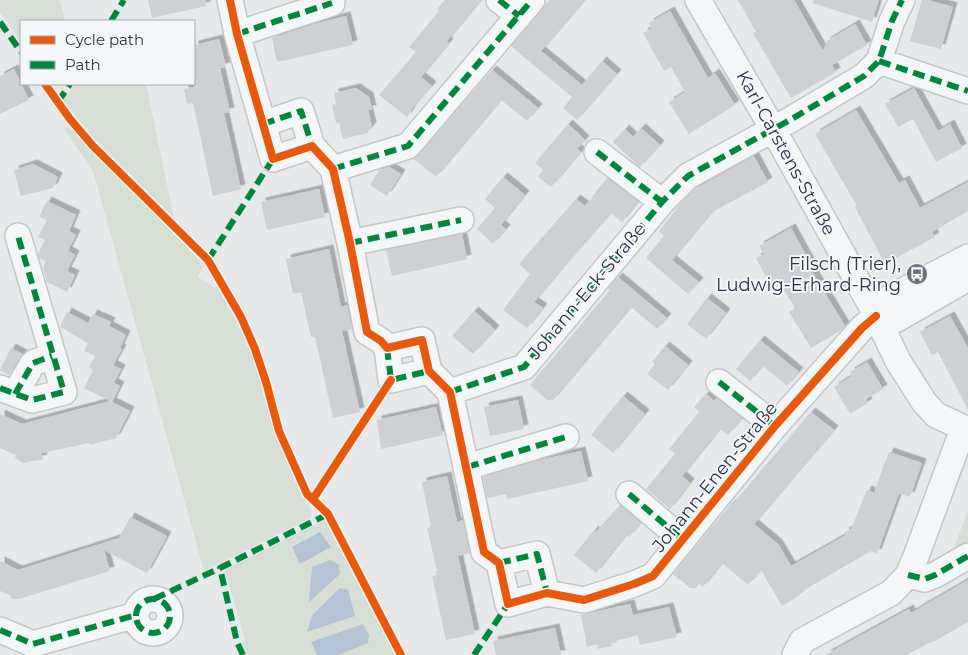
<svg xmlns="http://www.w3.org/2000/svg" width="968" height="655" viewBox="0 0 968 655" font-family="Montserrat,sans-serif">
  <defs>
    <filter id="shadow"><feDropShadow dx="4.5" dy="-4.5" stdDeviation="0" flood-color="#0004"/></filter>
  </defs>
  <rect width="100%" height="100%" fill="#e6e8ea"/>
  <path fill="#d6ded6" d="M0,0H60L65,20L69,21H21V42L0,12Z
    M75,84H146L174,218L101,145L63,101Z
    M69,126C113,174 161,217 203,266L198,277L215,288L217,286L253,354L278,438L287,463L312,514L310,518L204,571L93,171L64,129Z
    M968,511V550L959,555L955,545Z
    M325,520L395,655H247L242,642L245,640L225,570Z"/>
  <path fill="#b4c4d5" d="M320,532L331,547L300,564L292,547Z
    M330,560L339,565L340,574L309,602L312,567Z
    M340,588L348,590L355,616L307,632L313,614Z
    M363,624L369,635L368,643L338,655H317L311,642Z"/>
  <path fill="#ced0d3" filter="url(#shadow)" d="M148,0H205L206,6L152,18Z
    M445,0H481L447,41L449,43L421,77L432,86L413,107L407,117L379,95L416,52L409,47L439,11L437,9Z
    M550,0H585L541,51L582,85L602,61L617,74L577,120L563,108L572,97L511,46Z
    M738,0H794L823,51L827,41L855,24L867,45L832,65L836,72L791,98L753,33L756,32Z
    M813,0H879L872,22L813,3Z
    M922,0H928L953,7L941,49L910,41Z
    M670,11L708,78L715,73L735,105L689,134L669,102L685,92L671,67L664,71L643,33L652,28L649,23Z
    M346,16L353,45L277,62L272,38L318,23Z
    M219,39L226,67L220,68L230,112L224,113L241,189L213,196L193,103L187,104L184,89L194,87V45Z
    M14,69L29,100L0,114V76Z
    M492,70L538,108L527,121L501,100L436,177L414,159Z
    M356,88L369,97L372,110H368L372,126L367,133L343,139L339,122L336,123L332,105L336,104L334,93Z
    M914,88L938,131L950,124L962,148L936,162L913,119L898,127L885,104Z
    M856,110L899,183L905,180L920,208L968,182V211L932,232L935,237L885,264L855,207L857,206L815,134Z
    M568,124L585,140L577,149L581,152L551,187L538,177L543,170L535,163Z
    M641,128L660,145L640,167L613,142L625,129L633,137Z
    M754,156L768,182L712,212L672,260L699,282L688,294L646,258L664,236L659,231L682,202L697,188Z
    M33,164L58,177L53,188L21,196L14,170Z
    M389,167L401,174L387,196L370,185L379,170Z
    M503,177L525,195L501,225L506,229L493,244L477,229L495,208L485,199Z
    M607,178L638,201L622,222L611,213L566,264L534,302L543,308L527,328L503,310L530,274L519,264L576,199L585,206Z
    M319,189L325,217L267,230L261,202Z
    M47,201L76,215L69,231L76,235L68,251L75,255L67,271L75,275L67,292L47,282L43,268L46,261L39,258L38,254L45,240L38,237L47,220L39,217Z
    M791,228L813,268L811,270L845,326L840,331L811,348L789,312L795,308L777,278L769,283L756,258L764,254L759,246Z
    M462,234L467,259L392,276L386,250Z
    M329,249L341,307L347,305L352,329L342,331L360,412L333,418L315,337H311L301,292L293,294L286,259Z
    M618,277L667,318L657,329L631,307L553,400H547L530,385L610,290L608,289Z
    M707,298L726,313L706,339L687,324Z
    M474,311L495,330L473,354L452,336Z
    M67,312L88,323L93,314L111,322L109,326L126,335L120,348L122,349L113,365L121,369L114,383L120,386L112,402L84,388L93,370L89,367L95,356L84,351L88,343L60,327Z
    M950,316L968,348V410L938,352L932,355L920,332Z
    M760,340L799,372L787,386L763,366L750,381L736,369Z
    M665,346L688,365L668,390L647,374L655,364L652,362Z
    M11,348L23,354L9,375L0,370Z
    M867,362L883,389L866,399L868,403L850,414L834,387L852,376L850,372Z
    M706,394L714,401L716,398L742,418L728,435L720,429L682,476L690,483L670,509L646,489L675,454L669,449L699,412L694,407Z
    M623,396L645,414L613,453L591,435Z
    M518,400L524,429L490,436L484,407Z
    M110,401L130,411L116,438L90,445L89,443L41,453L43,459L23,463L15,458L16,455L0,448V414L22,424Z
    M436,407L443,435L381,449L377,420Z
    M811,412L834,430L754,524L778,544L791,566L846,535L844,532L851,529L867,490L874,493L882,471L883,472L882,470L889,452L922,463L910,497L899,493L877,554L871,551L799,593L800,595L782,606L761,570L748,585L722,563L703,587L699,584L696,588H690L673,574L731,504L732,505Z
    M581,451L588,481L507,499L506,494L487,498L483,477L539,460Z
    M447,476L457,522L463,520L470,553L458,556L475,634L446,640L432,576L438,575L427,528L431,527L422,482Z
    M620,505L641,523L629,537L626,535L596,573L574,555L594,530L596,532Z
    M130,517L167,536L147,573L104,550L110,571L19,599H12L10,595L0,591V561L18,570L119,538Z
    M968,580V622L933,642V641L906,655H825L909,609L911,613Z
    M630,604L633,615L669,607L677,637L640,645L638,635L611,642L612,646L598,649L597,644L587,647L581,615Z
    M555,628L561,655H496L493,641Z"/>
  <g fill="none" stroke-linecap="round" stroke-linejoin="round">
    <g stroke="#c4c6c8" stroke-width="28">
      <path id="minor" d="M230,0L237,34L273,159L312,146L333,169L350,243L367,332L381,341L387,348L422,340L429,371L450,392L484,552L499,563L508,604L547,593L584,600L634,584L653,576L775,426L862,328L876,316
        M499,0L519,16
        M698,0L773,129L872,307L898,361L924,402L936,415L968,430
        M237,34L332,3
        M879,61L968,91
        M263,124L301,111L312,146
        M597,152L662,202
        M333,169L408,146L532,0
        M350,243L461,220
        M872,307L968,257
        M883,327L968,278
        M387,348L391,380L429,371
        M719,382L775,426
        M0,388L32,400L64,392L18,236
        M450,392L524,367L662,202L688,176L790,120L864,76L879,61L892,21L902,0
        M15,394L33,363L52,356
        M467,467L566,437
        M629,494L683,540
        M499,563L537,554L547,593
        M908,575L925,579L935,575L968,556
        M136 616a17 17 0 1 1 34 0a17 17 0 1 1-34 0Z
        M0,630L33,644L136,615
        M795,655L802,641L891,593L908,575L915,559L963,429"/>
    </g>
    <use href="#minor" stroke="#f5f6f7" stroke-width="25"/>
    <path stroke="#00873e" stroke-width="6" stroke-dasharray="12 6" stroke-linecap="butt" d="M499,0L519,16
      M111,21L124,0
      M0,22L21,52
      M237,34L332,3
      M879,61L968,91
      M58,102L70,84
      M263,124L301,111L312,146
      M597,152L662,202
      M333,169L408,146L532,0
      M350,243L461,220
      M208,260L273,159
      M387,348L391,380L429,371
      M719,382L775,426
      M0,388L32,400L64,392L18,236
      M450,392L524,367L662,202L688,176L790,120L864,76L879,61L892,21L902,0
      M15,394L33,363L52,356
      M467,467L566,437
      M629,494L683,540
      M499,563L537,554L547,593
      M908,575L925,579L935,575L968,556
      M136 616a17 17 0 1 1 34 0a17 17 0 1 1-34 0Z
      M154,599L220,568
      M0,630L33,644L136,615
      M243,655L237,642L220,568L328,514
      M474,655L508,604"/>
    <g stroke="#f4f6f9" stroke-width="11">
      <path id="cycleway" d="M230,0L237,34L273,159L312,146L333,169L350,243L367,332L381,341L387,348L422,340L429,371L450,392L484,552L499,563L508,604L547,593L584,600L634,584L653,576L775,426L862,328L876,316
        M45,84L70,119L92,145L208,260L241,317L255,349L266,382L279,431L307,494L328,514L401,655
        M313,499L391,380"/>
    </g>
    <use href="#cycleway" stroke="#e8590c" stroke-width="8"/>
  </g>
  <defs>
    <g id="bus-disc" transform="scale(1.125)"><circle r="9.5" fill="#6c737f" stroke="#f4f6f9"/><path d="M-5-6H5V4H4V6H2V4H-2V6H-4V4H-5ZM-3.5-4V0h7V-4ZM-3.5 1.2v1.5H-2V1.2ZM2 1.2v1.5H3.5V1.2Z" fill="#fff"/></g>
  </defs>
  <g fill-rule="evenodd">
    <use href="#bus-disc" x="917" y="274"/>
  </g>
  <g text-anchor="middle" stroke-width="4" stroke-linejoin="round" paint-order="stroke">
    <g font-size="18" fill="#2b3445" stroke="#f4f6f9">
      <text transform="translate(786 153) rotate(61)" y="6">Karl-Carstens-Straße</text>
      <text transform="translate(587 291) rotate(-50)" y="6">Johann-Eck-Straße</text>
      <text transform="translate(715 477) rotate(-51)" y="6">Johann-Enen-Straße</text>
    </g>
    <g font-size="18" fill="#2b3445" stroke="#f4f6f9" text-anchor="end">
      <text x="901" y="270">Filsch (Trier),<tspan x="901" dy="21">Ludwig-Erhard-Ring</tspan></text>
    </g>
  </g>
  <rect x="20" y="20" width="175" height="65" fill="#f4f6f9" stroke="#a4a8b1"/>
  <rect x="30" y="36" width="25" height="8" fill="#e8590c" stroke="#a4a8b1"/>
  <text x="65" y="45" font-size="15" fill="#2b3445">Cycle path</text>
  <rect x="30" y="61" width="25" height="8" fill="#00873e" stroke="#a4a8b1"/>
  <text x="65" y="70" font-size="15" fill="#2b3445">Path</text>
</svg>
